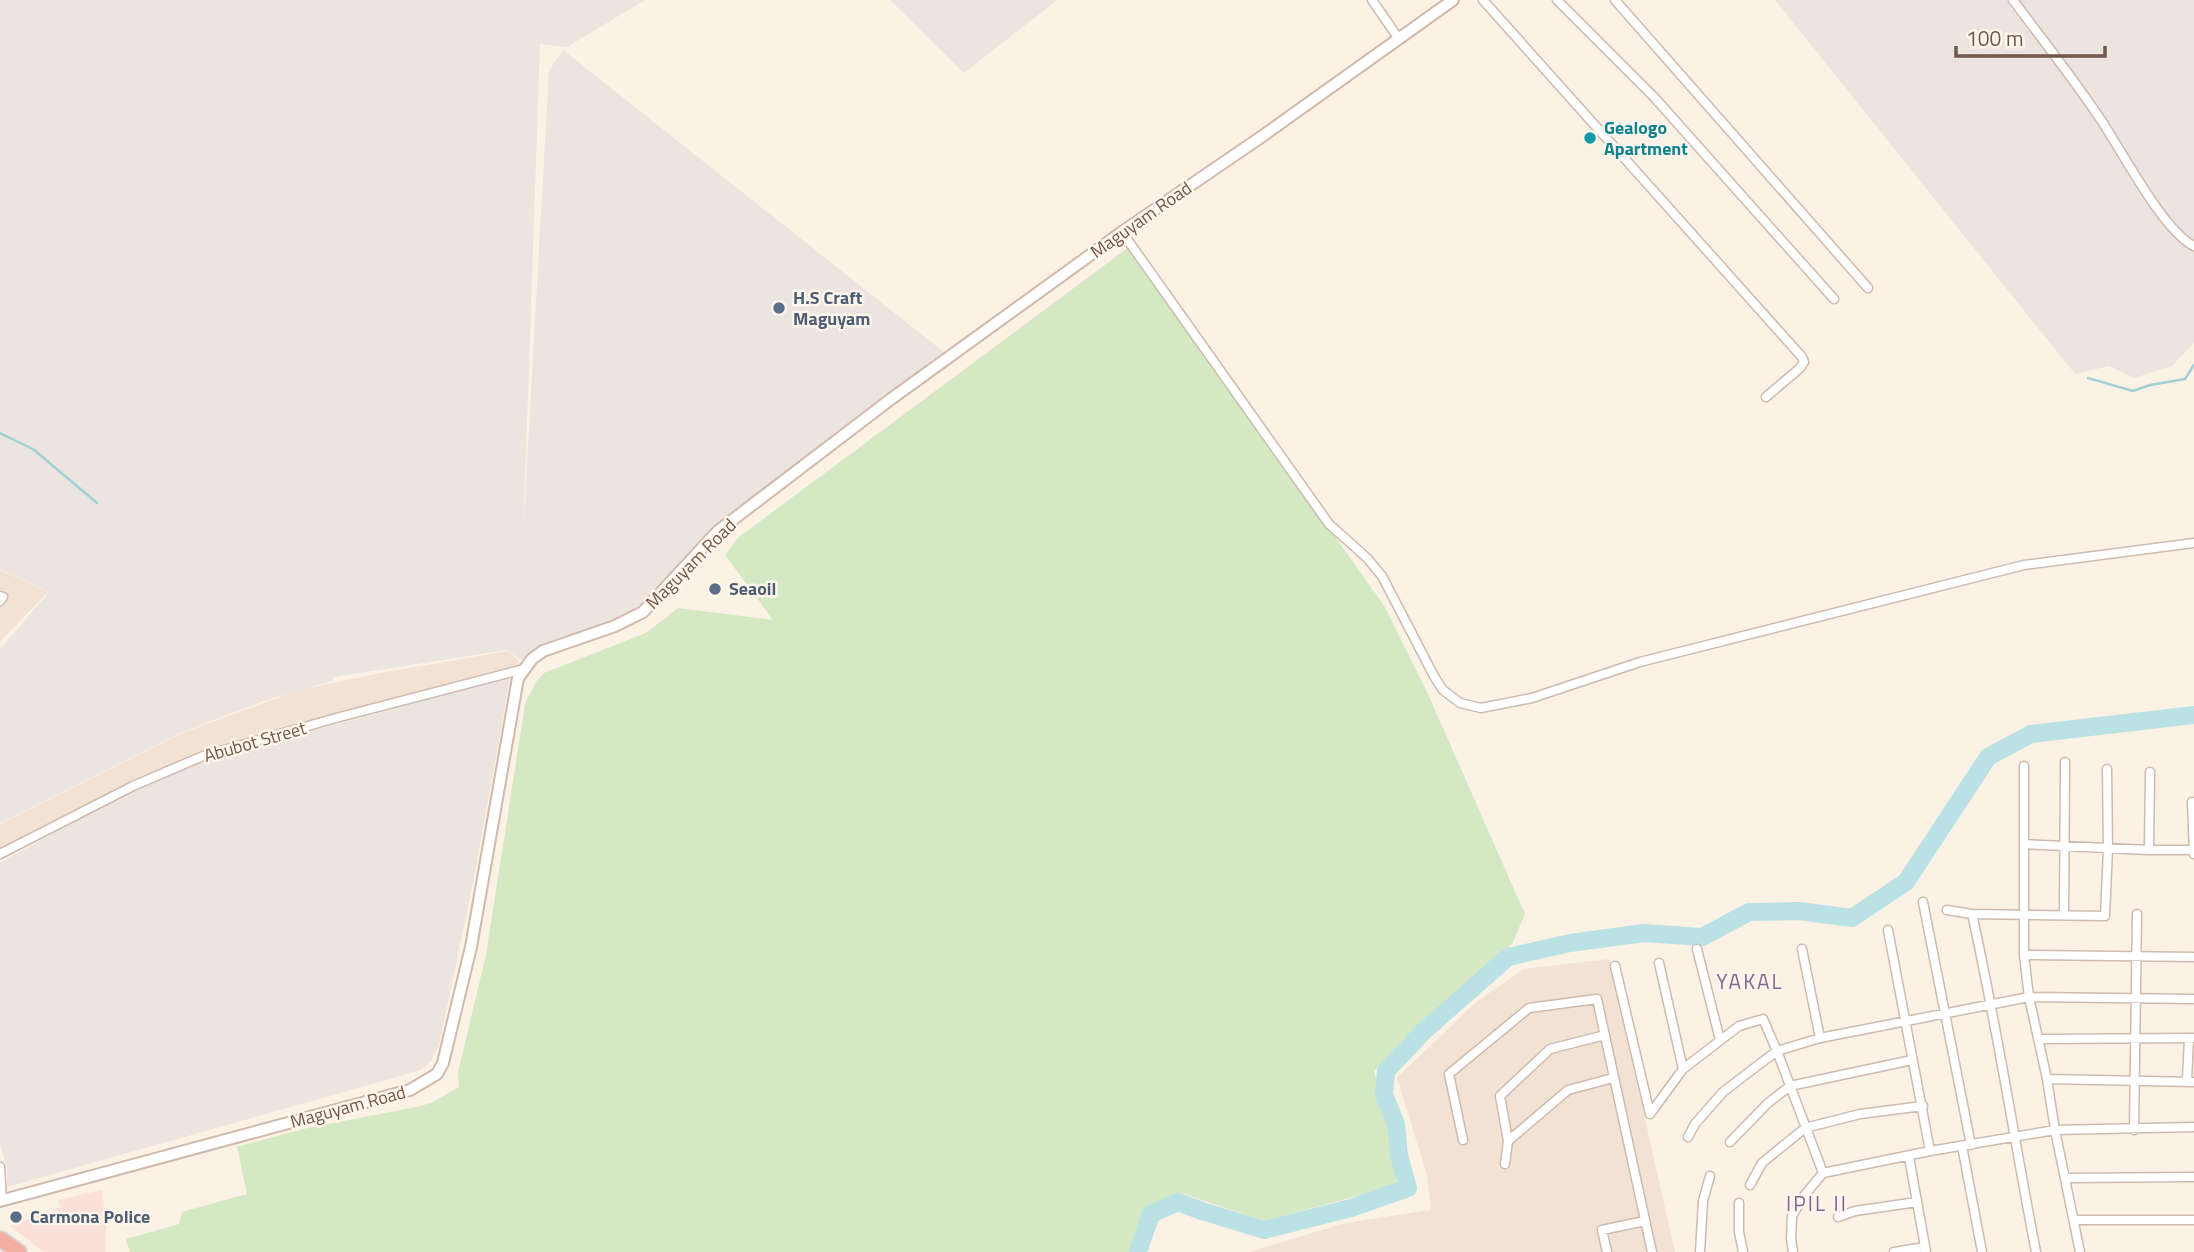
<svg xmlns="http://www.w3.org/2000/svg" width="2194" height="1252" viewBox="0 0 2194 1252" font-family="'Titillium Web',sans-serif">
  <rect width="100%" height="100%" fill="#fbf1e5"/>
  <path fill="#f2e2d4" d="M0,570L48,592L0,642Z
    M508,651L519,661L516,669L428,700L313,723L201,755L0,852V824L180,734L296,691L375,674Z
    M1609,959L1675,1252H1249L1345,1223L1431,1210L1427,1175L1397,1078L1476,1002L1524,969Z"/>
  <path fill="#fbe0d9" d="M102,1190L106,1223V1252H44L10,1226L61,1207L58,1200Z"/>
  <path fill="#ebe4df" d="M0,0H645L567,47L540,44L523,536L549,71L563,50L945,353L719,529L643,611L568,638L567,635V638L539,646L521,660L507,650L333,677V681L269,699L180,733L0,823V649L49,592L0,569Z
    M890,0H1057L964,73Z
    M1775,0H2194V343L2172,366L2134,378L2109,366L2075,374Z
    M511,673L473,883L439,1045L431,1061L421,1070L7,1187V1170L0,1144V863L134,789L207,759L383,712Z"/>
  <path fill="#d5e8c4" d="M1129,247L1385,607L1427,692L1525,914L1512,944L1374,1071L1388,1126L1397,1185L1264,1221L1181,1193L1146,1211L1133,1252H130L126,1239L179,1224L182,1212L247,1194L237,1147L303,1129L421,1106L433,1102L459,1087L458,1072L486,955L525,704L536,682L544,673L646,633L678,608L773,620L725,555L739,537Z"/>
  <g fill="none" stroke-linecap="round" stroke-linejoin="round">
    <path stroke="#a1d1d5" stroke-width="2.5" d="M2088,378L2133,391L2150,385L2185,379L2194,365
      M0,433L33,449L97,503"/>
    <path stroke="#bae1e3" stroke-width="18" d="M1138,1252L1151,1214L1178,1202L1202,1211L1264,1230L1351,1208L1408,1188L1399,1156L1396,1124L1384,1095L1386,1071L1424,1031L1508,957L1570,943L1644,933L1702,937L1749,912L1799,911L1852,918L1906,882L1988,757L2031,734L2194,715"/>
    <g stroke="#cebaaf" stroke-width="11">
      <path id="street" d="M1372,0L1399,39
        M1483,0L1802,357L1804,362L1800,368L1766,397
        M1557,0L1654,97L1834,299
        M1615,0L1868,288
        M2013,0C2042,39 2072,77 2099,117C2121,149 2162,230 2194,246
        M1122,232L1329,524L1367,558L1382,576L1435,678L1443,690L1460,703L1481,708L1532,698L1640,662L2024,565L2194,543
        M0,596L3,597L0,601
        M2024,766V955L2029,997L2047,1079L2055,1130L2080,1252
        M2192,802L2194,854
        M2024,844L2149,850H2194
        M2149,850L2150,772
        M0,854L133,786L203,756L336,718L524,669
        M1923,902L1971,1145
        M1947,910L1972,914L2105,916L2108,849L2107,769
        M1972,914C1997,1026 2014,1139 2036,1252
        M2064,915L2065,762
        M1888,930L1930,1151
        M1697,949L1720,1040
        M1802,949L1820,1038
        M2024,955L2194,957
        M1659,963L1683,1069
        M1615,966L1650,1114
        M2039,1039L2194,1038
        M2047,1079L2194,1082
        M2187,1081L2189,1038
        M1650,1114L1683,1069L1739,1026L1763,1019L1777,1051L1823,1173
        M2134,1130L2137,914
        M1688,1137L1695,1124L1723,1092L1757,1066L1777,1051L1820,1038L2029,997L2194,999
        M1463,1140L1449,1074L1529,1008L1597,999L1652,1252
        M1508,1141L1568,1090L1613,1078
        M1730,1142L1768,1103L1790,1086L1912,1060
        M1962,1146L1982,1252
        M1909,1157L1926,1252
        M1505,1164L1508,1141L1500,1096L1550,1049L1605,1035
        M0,1167L2,1201
        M2066,1178L2194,1177
        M1750,1185L1762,1163L1805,1128L1860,1114L1923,1106
        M1739,1203V1232L1743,1252
        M1838,1217L1855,1211L1917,1202
        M2074,1220H2194
        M1607,1252L1602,1230L1645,1221
        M1700,1252L1703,1201L1710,1176
        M1793,1252L1791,1239L1792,1216L1803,1197L1823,1173L1930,1151L2055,1130L2194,1127
        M1894,1252L1925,1247"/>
    </g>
    <g stroke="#d1b9ac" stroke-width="14">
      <path id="secondary" d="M0,1201L410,1090L437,1074L443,1063L471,947L518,678L532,659L543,651L615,626L643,612L718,531L891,399L1122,232L1264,135L1453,0"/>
    </g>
    <g stroke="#d8d0cd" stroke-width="18">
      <path id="highway" d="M0,1239L19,1252"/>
    </g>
    <use href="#street" stroke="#fff" stroke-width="8"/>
    <use href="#secondary" stroke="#fff" stroke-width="10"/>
    <use href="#highway" stroke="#f2ae9f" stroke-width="14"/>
  </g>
  <circle fill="#0f9aa8" stroke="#fef5eb" stroke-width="2.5" cx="1590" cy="138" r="7"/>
  <g fill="#5c6f8a" stroke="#fef5eb" stroke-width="2.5">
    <circle cx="779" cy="308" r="7"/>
    <circle cx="715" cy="589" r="7"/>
    <circle cx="16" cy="1217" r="7"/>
  </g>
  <g text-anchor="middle" stroke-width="5" stroke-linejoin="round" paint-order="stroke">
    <g font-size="18" font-weight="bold" fill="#0d838f" stroke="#fef5eb" text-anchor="start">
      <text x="1604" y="134">Gealogo<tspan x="1604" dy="21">Apartment</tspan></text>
    </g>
    <g font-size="18" fill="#72564b" stroke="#fef5eb">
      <text transform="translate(1141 220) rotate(-35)" y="6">Maguyam Road</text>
      <text transform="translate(691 564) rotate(-45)" y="6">Maguyam Road</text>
      <text transform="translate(255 742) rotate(-16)" y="6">Abubot Street</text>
      <text transform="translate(348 1107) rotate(-15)" y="6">Maguyam Road</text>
    </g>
    <g font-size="18" font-weight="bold" fill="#4e5e75" stroke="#fef5eb" text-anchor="start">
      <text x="793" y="304">H.S Craft<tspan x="793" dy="21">Maguyam</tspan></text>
      <text x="729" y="595">Seaoil</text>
      <text x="30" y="1223">Carmona Police</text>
    </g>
    <g font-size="21" letter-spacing="2" fill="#826795" stroke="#fef5eb">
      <text x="1750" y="989">YAKAL</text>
      <text x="1817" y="1211">IPIL II</text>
    </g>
  </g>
  <path d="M1956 46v10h149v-10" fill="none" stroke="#72564b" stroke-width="3.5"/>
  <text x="1966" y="46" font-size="21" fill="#72564b" stroke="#fef5eb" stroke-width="5" paint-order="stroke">100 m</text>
</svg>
